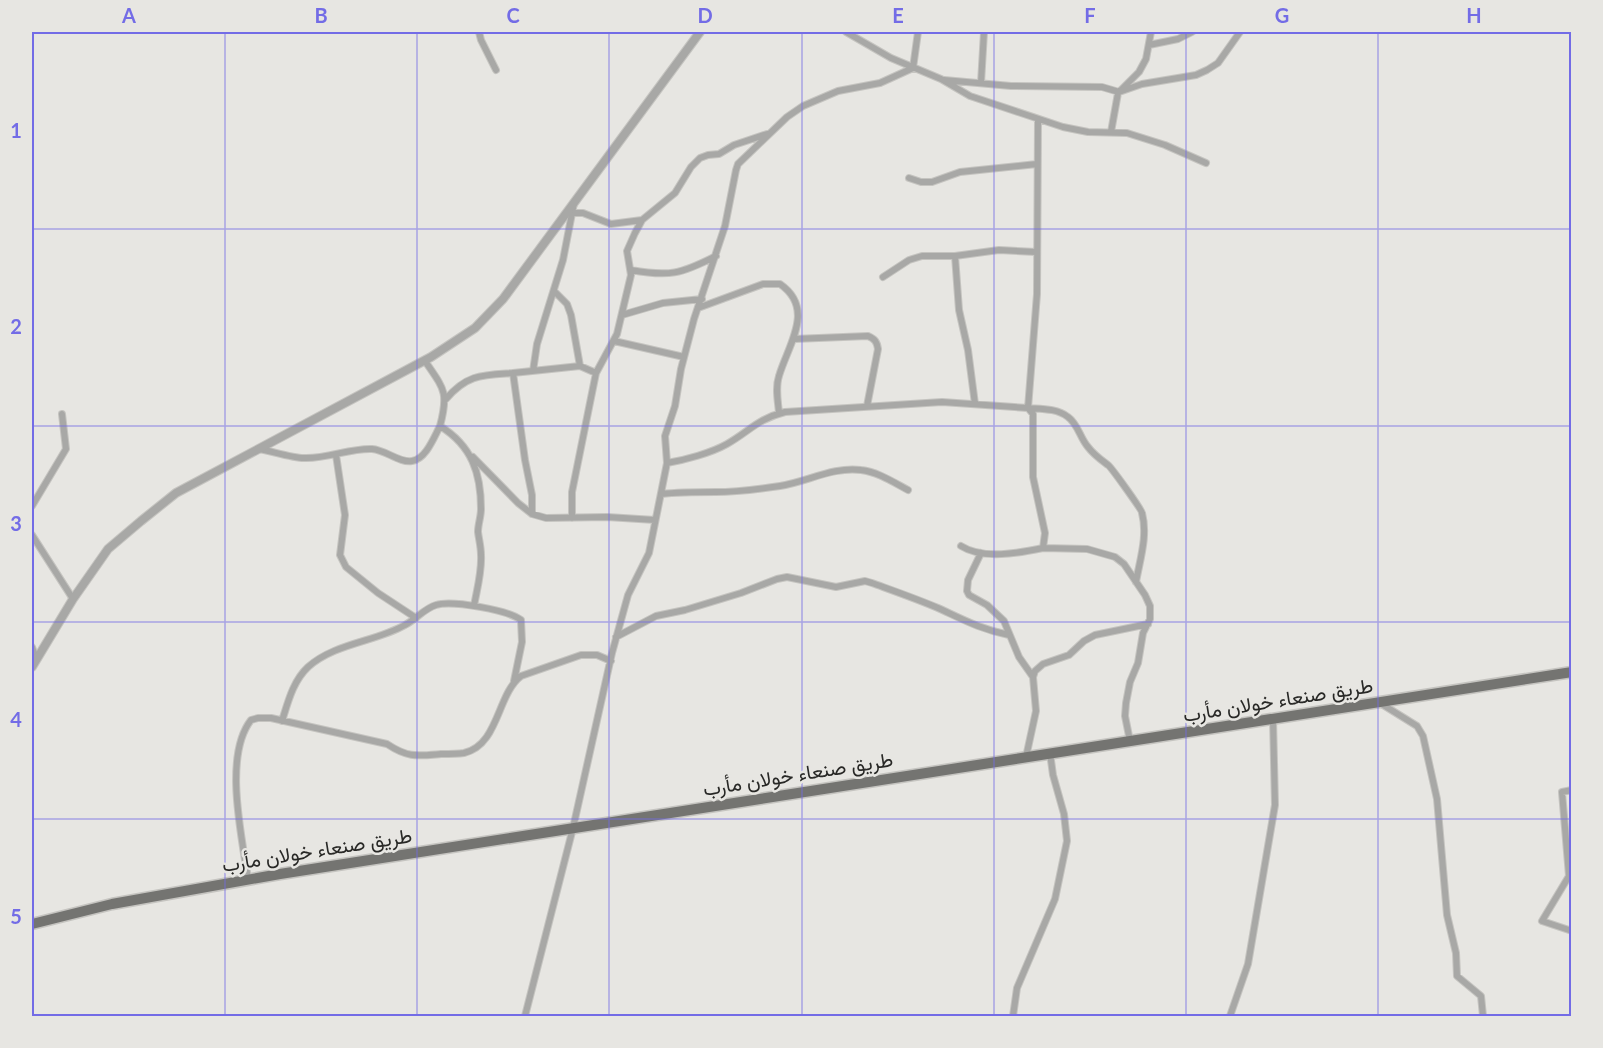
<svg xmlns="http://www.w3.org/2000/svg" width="1603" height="1048" viewBox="0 0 1603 1048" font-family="Lato,Vazirmatn,sans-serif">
  <rect width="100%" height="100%" fill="#e7e6e2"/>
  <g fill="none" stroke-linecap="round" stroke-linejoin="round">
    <g stroke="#c5c4c0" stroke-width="8">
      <path id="minor" d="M479,32L481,40L496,70
        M846,32L891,58L941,79L970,96L1063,127L1088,132L1127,133L1165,145L1206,163
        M1149,45L1178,39L1192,32
        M944,80L1011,86L1102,87L1119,92L1142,84L1196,75L1207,70L1218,63L1240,32
        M981,83L984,32
        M1038,119L1037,294L1028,408C1040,409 1057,408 1068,417C1078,424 1080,438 1088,447C1094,455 1100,459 1108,465C1111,467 1142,510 1142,513C1148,536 1140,559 1136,582
        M1111,132L1118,93L1139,72L1146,59L1151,32
        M909,178L921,182H932L960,172L1037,164
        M572,213H583L611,224L642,220
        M955,256L959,310L968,350L975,404
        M631,270C669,277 681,274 716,256
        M883,277L909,260L922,256H955L999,250L1036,252
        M698,308L763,284H780C816,309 788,345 779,376C775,388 778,401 779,413
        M622,315L663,303L702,299
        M794,339L868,336C875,339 877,342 878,349L867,406
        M614,341L684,357
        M425,361C444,389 449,392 440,426C472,446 481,473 481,509C481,517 478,524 478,532C479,540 481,547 481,555C482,572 477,589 474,606
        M580,366L596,373
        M533,371L537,344L563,260L574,203
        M513,373L580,366L571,315L567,304L554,291
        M446,399C467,374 483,375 513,373L525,460L532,495V514
        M259,449C271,451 292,458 304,458C327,459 350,448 372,449C386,450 399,463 412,461C426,459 434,437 440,426
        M336,455L345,515L340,555L346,567L378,593L416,618
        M473,457L518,503L532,514L546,518L607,517L655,520
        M667,463L665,436L675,406L681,369L694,319L725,226L736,170L738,164L787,117L803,106L838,91L880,83L913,68L918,32
        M661,494C680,492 697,492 716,492C737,492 759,489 780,486C806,482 835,466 861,470C878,472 893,482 908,490
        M32,506L66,449L62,414
        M572,518V492L596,373L617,334L631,275L627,251L635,233L642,220L675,193L691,167L700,158L708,155L719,154L734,145L767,134
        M32,535L73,599
        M961,546C983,560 1019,553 1043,548
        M981,553L968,580L967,591L969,595L987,605L1004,621L1019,657L1033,677
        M616,637L656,616L685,610L741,593L777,579L787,577L836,587L865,581L872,583C894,591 917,599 938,608C964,620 980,629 1009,635
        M32,647L36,658
        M1380,703L1417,726L1423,736L1437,799L1447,915L1456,953L1457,976L1481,996L1483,1016
        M282,721C288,702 293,681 308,667C335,643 375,642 405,625C415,620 425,608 436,605C452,600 508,610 521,620L522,642L514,681
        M1026,757L1036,711L1033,677L1035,671L1043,664L1069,655L1084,641L1095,635L1148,624
        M1572,790L1562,792L1569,876L1542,921L1572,931
        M248,879C242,837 223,756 251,720L258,718H271L387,744C408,758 417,756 441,754C448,754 457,754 464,753C499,745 497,694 521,676L581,655H597L611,661
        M525,1016L573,828L612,653L628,595L649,553L667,463C685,460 711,453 727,444C750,431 757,419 785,412L942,402L1028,408L1033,414V477L1045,533L1043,548L1087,549L1115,557L1124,564L1145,595L1150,606V619L1143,633L1138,663L1130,682L1126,703L1125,716L1130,741
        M1013,1016L1017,988L1055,899L1067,841L1064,814L1053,775L1050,753
        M1230,1016L1248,964L1275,805L1273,718"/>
    </g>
    <g stroke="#c5c4c0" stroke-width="10">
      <path id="tertiary" d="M32,667L73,599L108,549L141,521L176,493L431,357L475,328L503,299L700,32"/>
    </g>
    <g stroke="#c5c4c0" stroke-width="13">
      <path id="primary" d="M32,924L112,904L280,874L1572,672"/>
    </g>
    <use href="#minor" stroke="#a8a8a6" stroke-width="6"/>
    <use href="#tertiary" stroke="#a8a8a6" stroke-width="8"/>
    <use href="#primary" stroke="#747471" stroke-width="10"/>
  </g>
  <path fill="none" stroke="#736ce6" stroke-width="1.5" stroke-opacity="0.55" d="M225,32V1016M417,32V1016M609,32V1016M802,32V1016M994,32V1016M1186,32V1016M1378,32V1016M32,229H1572M32,426H1572M32,622H1572M32,819H1572"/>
  <g text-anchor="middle" stroke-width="5" stroke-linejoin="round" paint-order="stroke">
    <g font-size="20" fill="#282826" stroke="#e7e6e2">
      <text transform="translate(1278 700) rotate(-9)" y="7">طريق صنعاء خولان مأرب</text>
      <text transform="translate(798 774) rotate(-9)" y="7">طريق صنعاء خولان مأرب</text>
      <text transform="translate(317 850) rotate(-9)" y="7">طريق صنعاء خولان مأرب</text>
    </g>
  </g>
  <rect width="1603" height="1048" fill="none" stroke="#e7e6e2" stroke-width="66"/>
  <rect x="33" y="33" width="1537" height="982" fill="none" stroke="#736ce6" stroke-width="2"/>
  <g font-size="20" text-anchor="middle" font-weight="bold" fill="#736ce6">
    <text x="129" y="23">A</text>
    <text x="321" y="23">B</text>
    <text x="513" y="23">C</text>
    <text x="705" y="23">D</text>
    <text x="898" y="23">E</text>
    <text x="1090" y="23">F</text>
    <text x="1282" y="23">G</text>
    <text x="1474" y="23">H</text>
    <text x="16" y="138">1</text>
    <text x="16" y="334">2</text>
    <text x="16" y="531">3</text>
    <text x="16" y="727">4</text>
    <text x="16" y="924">5</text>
  </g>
</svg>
